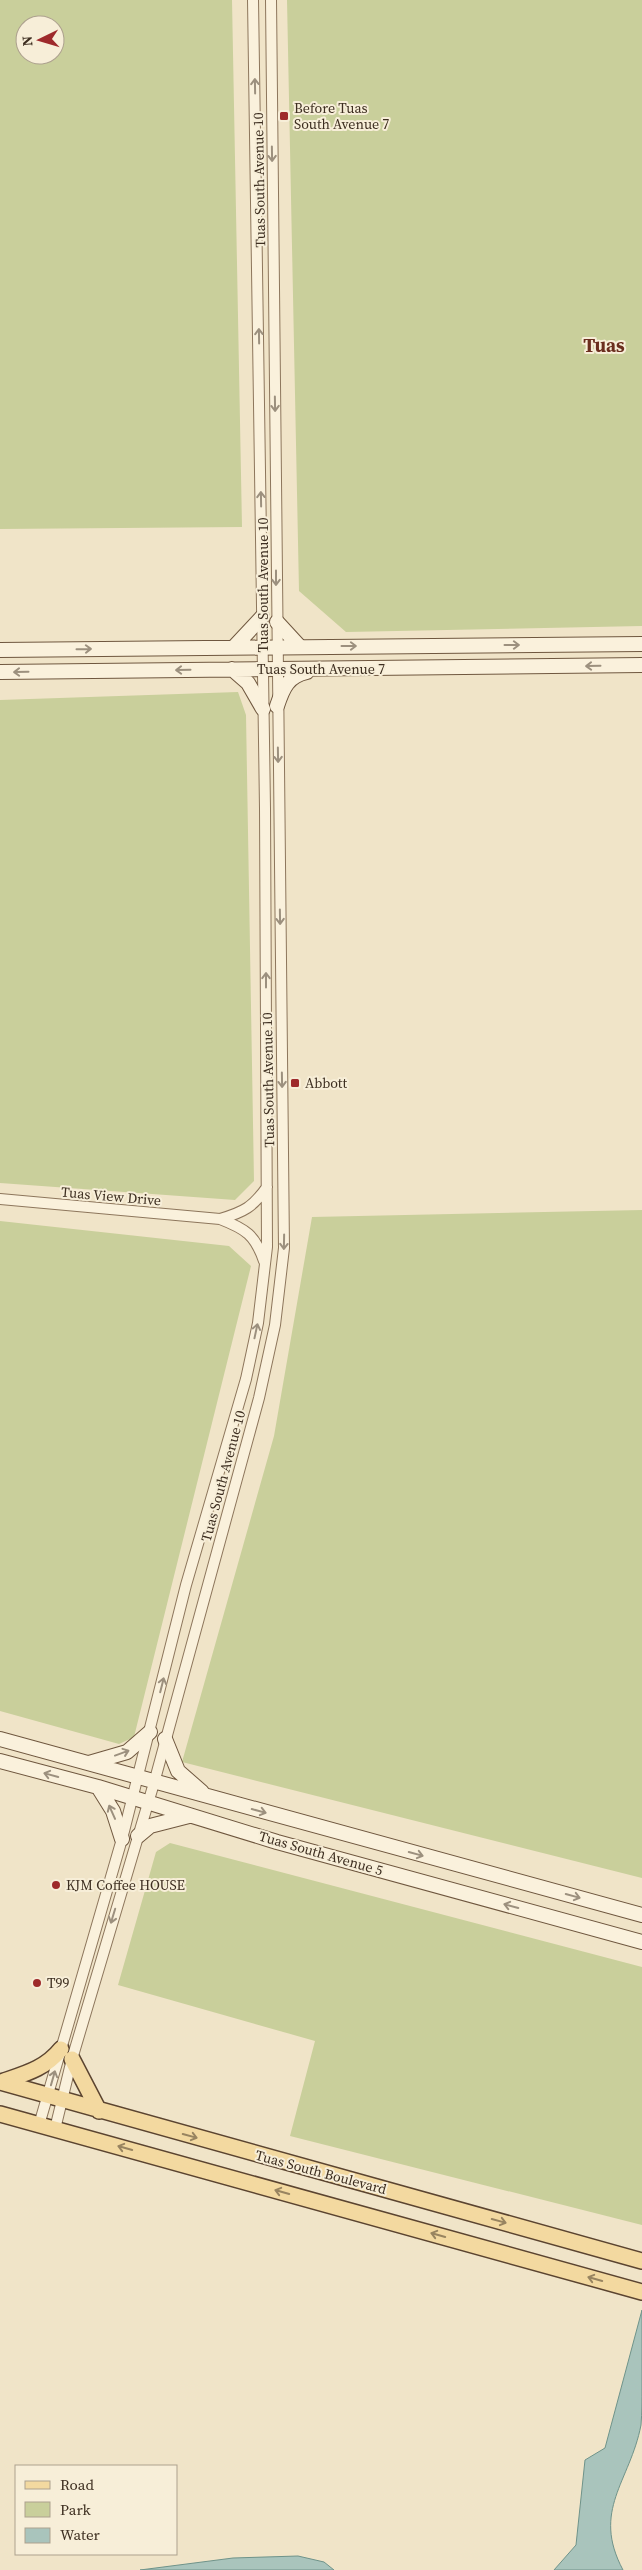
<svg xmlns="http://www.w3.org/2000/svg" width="642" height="2570" viewBox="0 0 642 2570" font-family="'Source Serif 4',serif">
  <rect width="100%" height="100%" fill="#f0e4c8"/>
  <path fill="#c9cf9b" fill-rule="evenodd" d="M0,0H232L242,527L0,529ZM25,25H55V55H25Z
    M287,0H642V626L346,632L299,591Z
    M238,692L246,715L254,1181L235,1200L0,1183V700Z
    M642,1210V1878L182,1762L274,1436L312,1217Z
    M0,1221L229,1246L251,1266L134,1737L119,1744L0,1711Z
    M170,1843L642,1967V2225L290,2136L315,2041L118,1985L156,1852Z"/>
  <path fill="#a9c4bc" stroke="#6f938a" d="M642,2310C642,2336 642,2361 642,2387C642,2399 642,2413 641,2425C630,2482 591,2510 623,2570H554L576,2545L585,2460L605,2448Z
    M298,2556L324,2562L334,2570H140L233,2558Z"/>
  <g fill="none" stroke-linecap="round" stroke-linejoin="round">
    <g stroke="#8d765c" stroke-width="12">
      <path id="street" d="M0,1199L220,1219C246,1229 255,1235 264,1261
        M220,1219C244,1212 253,1207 267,1187
        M39,2125L122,1839L186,1585L246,1379L258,1323L267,1247L265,808L253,0
        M55,2129L72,2059L154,1783L259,1398L275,1325L284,1248L271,0"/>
    </g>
    <g stroke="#6f573f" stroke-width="16">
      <path id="secondary" d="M277,622L300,647
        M234,647L262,617
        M0,650L642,644
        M232,669L248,683L263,709
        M0,672L642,665
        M277,706C283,688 288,676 307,672
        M0,1739L642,1915
        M165,1739L178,1771L202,1792
        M0,1761L98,1787L277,1842L642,1942
        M89,1763L127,1752L150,1732
        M98,1787L113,1811L122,1839
        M138,1836L150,1826L189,1816"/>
    </g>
    <g stroke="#5b4430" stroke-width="18">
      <path id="primary" d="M72,2059L99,2111
        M0,2082L642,2261
        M1,2082C24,2074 45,2069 61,2049
        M0,2114L642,2292"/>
    </g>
    <use href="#street" stroke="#faf1dc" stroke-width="10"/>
    <use href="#secondary" stroke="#faf1dc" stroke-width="14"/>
    <use href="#primary" stroke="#f3d9a0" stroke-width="15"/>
  </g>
  <defs><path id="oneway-shaft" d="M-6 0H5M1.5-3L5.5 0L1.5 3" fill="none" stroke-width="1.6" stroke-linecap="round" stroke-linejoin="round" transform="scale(1.25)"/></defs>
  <g stroke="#9c907e">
    <use href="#oneway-shaft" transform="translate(255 86) rotate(-91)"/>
    <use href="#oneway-shaft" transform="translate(272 154) rotate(89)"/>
    <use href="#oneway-shaft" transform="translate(259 336) rotate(-91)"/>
    <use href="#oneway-shaft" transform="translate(275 404) rotate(89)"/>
    <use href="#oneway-shaft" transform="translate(261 499) rotate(-91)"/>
    <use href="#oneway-shaft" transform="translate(276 578) rotate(90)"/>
    <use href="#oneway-shaft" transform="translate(512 645)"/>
    <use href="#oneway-shaft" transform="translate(349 646)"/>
    <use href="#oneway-shaft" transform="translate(84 649) rotate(-1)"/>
    <use href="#oneway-shaft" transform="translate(593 666) rotate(179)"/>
    <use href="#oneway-shaft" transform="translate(183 670) rotate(179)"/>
    <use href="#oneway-shaft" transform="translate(21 672) rotate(179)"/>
    <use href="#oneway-shaft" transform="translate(278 755) rotate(89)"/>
    <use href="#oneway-shaft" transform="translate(280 917) rotate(89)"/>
    <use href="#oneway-shaft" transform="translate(266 980) rotate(-90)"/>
    <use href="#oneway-shaft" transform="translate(282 1080) rotate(89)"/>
    <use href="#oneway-shaft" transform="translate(284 1242) rotate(91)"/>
    <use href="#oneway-shaft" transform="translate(256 1331) rotate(-78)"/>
    <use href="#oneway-shaft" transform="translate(162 1685) rotate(-76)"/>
    <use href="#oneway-shaft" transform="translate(122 1753) rotate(-20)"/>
    <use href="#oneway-shaft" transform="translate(51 1775) rotate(-165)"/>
    <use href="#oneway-shaft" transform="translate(259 1811) rotate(15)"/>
    <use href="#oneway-shaft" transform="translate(112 1812) rotate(-114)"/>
    <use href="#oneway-shaft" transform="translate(416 1854) rotate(15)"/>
    <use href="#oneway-shaft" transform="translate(573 1896) rotate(15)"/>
    <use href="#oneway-shaft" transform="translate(511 1906) rotate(-165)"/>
    <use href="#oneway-shaft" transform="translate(113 1916) rotate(107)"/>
    <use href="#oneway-shaft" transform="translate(53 2078) rotate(-74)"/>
  </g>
  <g stroke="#988460">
    <use href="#oneway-shaft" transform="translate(190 2136) rotate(15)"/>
    <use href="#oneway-shaft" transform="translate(125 2148) rotate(-164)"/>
    <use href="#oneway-shaft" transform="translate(282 2192) rotate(-164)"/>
    <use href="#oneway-shaft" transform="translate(499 2221) rotate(15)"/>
    <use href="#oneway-shaft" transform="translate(438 2235) rotate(-164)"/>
    <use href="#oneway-shaft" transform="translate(595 2279) rotate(-164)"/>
  </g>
  <g fill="#9e2a2b" stroke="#f7eed8" stroke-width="2">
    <rect x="279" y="111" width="10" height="10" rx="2.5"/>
    <rect x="290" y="1078" width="10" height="10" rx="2.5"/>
    <circle cx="56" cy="1885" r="5"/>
    <circle cx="37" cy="1983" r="5"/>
  </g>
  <g text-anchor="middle" stroke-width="4" stroke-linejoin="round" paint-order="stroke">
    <g font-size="14" fill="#3d2e20" stroke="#f7eed8" text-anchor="start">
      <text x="294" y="113">Before Tuas<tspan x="294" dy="16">South Avenue 7</tspan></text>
      <text x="305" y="1088">Abbott</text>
      <text x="66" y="1890">KJM Coffee HOUSE</text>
      <text x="47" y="1988">T99</text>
    </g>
    <g font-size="14" fill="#3d2e20" stroke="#f7eed8">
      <text transform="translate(259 180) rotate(-91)" y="5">Tuas South Avenue 10</text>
      <text transform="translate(263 585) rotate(-90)" y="5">Tuas South Avenue 10</text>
      <text x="321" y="674">Tuas South Avenue 7</text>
      <text transform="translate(268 1080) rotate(-91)" y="5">Tuas South Avenue 10</text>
      <text transform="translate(111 1196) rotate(5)" y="5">Tuas View Drive</text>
      <text transform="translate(223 1476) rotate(-75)" y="5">Tuas South Avenue 10</text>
      <text transform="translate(321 1853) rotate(16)" y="5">Tuas South Avenue 5</text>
      <text transform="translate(321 2172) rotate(15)" y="5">Tuas South Boulevard</text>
    </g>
    <g font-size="19" font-weight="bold" fill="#6b2e1e" stroke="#f7eed8">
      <text x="604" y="352">Tuas</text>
    </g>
  </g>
  <rect x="15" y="2465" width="162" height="90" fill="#f7eed8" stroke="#ada18e"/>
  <rect x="25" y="2481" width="25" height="8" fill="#f3d9a0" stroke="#ada18e"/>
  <text x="60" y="2490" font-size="15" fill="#3d2e20">Road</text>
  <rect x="25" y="2502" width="25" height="15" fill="#c9cf9b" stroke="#ada18e"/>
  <text x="60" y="2515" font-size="15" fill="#3d2e20">Park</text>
  <rect x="25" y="2528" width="25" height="15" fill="#a9c4bc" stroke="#ada18e"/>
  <text x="60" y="2540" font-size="15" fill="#3d2e20">Water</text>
  <g transform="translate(40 40) rotate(265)"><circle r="24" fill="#f7eed8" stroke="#ada18e"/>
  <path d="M0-4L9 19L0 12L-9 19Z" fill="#9e2a2b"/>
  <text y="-8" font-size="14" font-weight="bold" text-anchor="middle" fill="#3d2e20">N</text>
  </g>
</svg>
